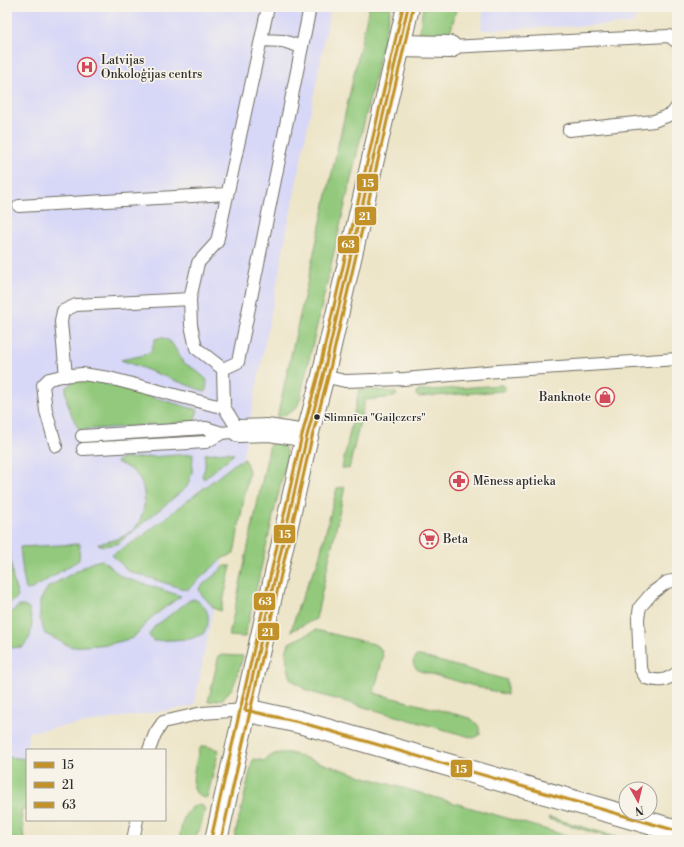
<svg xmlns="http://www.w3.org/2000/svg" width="684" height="847" viewBox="0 0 684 847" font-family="'Libre Bodoni',serif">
  <rect width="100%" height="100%" fill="#f7f3e8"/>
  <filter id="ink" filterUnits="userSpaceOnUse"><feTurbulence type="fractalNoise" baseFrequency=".025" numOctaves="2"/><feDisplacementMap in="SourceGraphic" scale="8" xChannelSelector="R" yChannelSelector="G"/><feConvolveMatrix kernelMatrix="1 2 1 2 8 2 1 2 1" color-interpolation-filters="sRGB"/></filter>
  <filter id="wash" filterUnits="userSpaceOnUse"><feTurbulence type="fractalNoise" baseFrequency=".012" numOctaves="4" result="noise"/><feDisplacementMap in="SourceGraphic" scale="16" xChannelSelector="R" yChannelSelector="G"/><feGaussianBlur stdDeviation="0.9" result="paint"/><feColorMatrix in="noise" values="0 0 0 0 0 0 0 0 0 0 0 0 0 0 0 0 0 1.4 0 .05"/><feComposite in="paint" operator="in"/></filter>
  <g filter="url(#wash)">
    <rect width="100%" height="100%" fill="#ede5c8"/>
    <path fill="#d7d7f8" d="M7,7H331L194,706L28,732L27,750V809L21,810L24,840H7Z
      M484,7H642L632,24L481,30Z"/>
    <path fill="#92c97b" stroke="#5e7a53" d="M369,7H391L302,390C298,411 296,410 277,418Z
      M423,7H457L449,37L422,36L419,34Z
      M162,337L171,342L184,363L196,370L207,380L206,392L121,360L144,355L151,351L155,339Z
      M77,379L93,380L198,410L194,422L79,430C72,416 65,403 66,387Z
      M502,385L505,389L503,391L418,397L416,395V392L418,391Z
      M370,389L395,392L397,395L394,397L365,400L349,469L342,468L359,390Z
      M277,443C284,446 287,449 287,457L245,637L229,636L270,444Z
      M227,452L234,454L204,479L202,476L205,468V454Z
      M193,454L192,472L187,487L171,500L164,506L117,544L103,546L98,544C110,541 121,539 132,531C145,520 148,494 140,480C135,470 125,466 116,462L120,459Z
      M245,459L249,471L234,554L223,558L187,590L128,571L112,555L141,537L237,462Z
      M345,487L316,619L291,631L298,607L309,581L318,562L337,488Z
      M80,544L79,560L32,589L26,590L23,574L20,547Z
      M7,548H9L13,580L18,597L7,605Z
      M102,560L122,577L181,596L152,617L133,638L110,644L72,647L45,634L40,620V601L48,587L93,562Z
      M225,566H231L221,611L215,609L201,594L199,588Z
      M194,599C203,603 210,612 208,622C208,626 205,631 203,634L190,639L153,641L149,635L154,627L190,600Z
      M19,606H24L29,609L32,623L30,637L23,647L7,648V615Z
      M316,630L374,644L381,649L383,657L374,693L470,718C477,723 480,726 480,734L474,738L307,691L291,679L287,663L286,653L289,643Z
      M219,655L243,656L238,673L233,687L223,699L208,702Z
      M416,656H420L507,680V695L420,671C416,669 414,667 413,662Z
      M206,746L219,750L207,798C184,797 196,764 199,750L201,747Z
      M290,753L365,777L582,840H234L253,759L265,761C273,752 278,753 290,753Z
      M7,757L27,759V809L21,810L24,840H7Z
      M198,805L203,806L205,810L200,828L194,840H179C182,827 182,809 198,805Z
      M549,817L627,840H618L548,819Z"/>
  </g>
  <g filter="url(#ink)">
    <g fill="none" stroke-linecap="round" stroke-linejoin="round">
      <g stroke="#6f6c62" stroke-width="14">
        <path id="service" d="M261,40L283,41L302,47
          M450,47L669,36L677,42
          M569,130L654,121L672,114L677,107
          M19,206L227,194
          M223,369L238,362L310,7
          M66,376L61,322L63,311L76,305L190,299
          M323,376L345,381L404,379L498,371L677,359
          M82,436L206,428L222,433
          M56,446L46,411L43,385L49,379L62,376L82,374L109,378L213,405L224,407
          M83,449L206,442L222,433L239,431L224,407L223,369L196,348L191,325L190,299L198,263L217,242L268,7
          M677,580L667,582L652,593L640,607L638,618L640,668L646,678C660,682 665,681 677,673
          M149,750L155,734L163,722L202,713L245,710
          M133,840L137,820"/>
      </g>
      <g stroke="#6f6c62" stroke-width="24">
        <path id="minor" d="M399,46L450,47
          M239,431L268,430L307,436
          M245,710L299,722L677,831"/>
      </g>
      <g stroke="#6f6c62" stroke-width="24">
        <path id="tertiary" d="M216,840L307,436L323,376L408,7"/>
      </g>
      <use href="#service" stroke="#fff" stroke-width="12"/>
      <use href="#minor" stroke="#fff" stroke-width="22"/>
      <use href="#tertiary" stroke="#fff" stroke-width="22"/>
      <g stroke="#f7f3e8" stroke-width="6">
        <path id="bus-1" d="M245,710L307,436L323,376L408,7
          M245,710L299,722L677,831"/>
      </g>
      <g stroke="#f7f3e8" stroke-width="6">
        <path id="bus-2" d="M221,840L312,437L328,377L413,8"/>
      </g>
      <g stroke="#f7f3e8" stroke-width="6">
        <path id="bus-3" d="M211,839L302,435L318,375L403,7"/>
      </g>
      <use href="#bus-1" stroke="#c29228" stroke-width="3"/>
      <use href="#bus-2" stroke="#c29228" stroke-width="3"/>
      <use href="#bus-3" stroke="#c29228" stroke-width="3"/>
    </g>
  </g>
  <defs>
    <g id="hospital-ring" transform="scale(1)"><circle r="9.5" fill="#f7f3e8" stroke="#d1495b" stroke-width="1.5"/><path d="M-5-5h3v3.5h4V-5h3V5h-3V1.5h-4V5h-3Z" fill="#d1495b"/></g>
    <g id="shop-ring" transform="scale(1)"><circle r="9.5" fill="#f7f3e8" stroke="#d1495b" stroke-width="1.5"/><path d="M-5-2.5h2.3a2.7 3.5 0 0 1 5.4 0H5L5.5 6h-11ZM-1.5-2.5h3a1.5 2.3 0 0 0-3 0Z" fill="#d1495b"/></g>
    <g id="pharmacy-ring" transform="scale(1)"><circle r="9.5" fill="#f7f3e8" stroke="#d1495b" stroke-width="1.5"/><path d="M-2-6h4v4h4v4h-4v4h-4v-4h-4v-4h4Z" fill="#d1495b"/></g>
    <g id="supermarket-ring" transform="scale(1)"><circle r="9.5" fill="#f7f3e8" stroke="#d1495b" stroke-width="1.5"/><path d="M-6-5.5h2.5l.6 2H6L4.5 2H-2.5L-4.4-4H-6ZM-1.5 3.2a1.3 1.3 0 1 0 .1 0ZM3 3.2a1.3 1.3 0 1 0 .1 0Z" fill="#d1495b"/></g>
  </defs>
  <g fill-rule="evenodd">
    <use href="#hospital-ring" x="87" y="67"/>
    <use href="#shop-ring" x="605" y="397"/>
    <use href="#pharmacy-ring" x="459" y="481"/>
    <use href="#supermarket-ring" x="429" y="539"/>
  </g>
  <circle fill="#2b2b2b" stroke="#f7f3e8" stroke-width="1.5" cx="317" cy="417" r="3.5"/>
  <g text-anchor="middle" stroke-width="3.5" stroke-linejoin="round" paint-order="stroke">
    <g font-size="11" fill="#2b2b2b" stroke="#f7f3e8" text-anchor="start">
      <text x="324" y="421">Slimnīca "Gaiļezers"</text>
    </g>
    <g font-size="12" fill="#2b2b2b" stroke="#f7f3e8" text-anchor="start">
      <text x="101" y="64">Latvijas<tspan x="101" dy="14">Onkoloģijas centrs</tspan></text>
      <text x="591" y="401" text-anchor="end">Banknote</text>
      <text x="473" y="485">Mēness aptieka</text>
      <text x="443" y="543">Beta</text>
    </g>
  </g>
  <g stroke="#f7f3e8" stroke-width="1.5">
    <rect x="356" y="173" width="23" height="19" rx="4" fill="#c29228"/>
    <rect x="354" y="206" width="23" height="20" rx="4" fill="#c29228"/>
    <rect x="337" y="235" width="23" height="19" rx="4" fill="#c29228"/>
    <rect x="273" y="524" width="23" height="20" rx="4" fill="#c29228"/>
    <rect x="253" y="592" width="23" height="19" rx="4" fill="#c29228"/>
    <rect x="257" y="622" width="23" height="19" rx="4" fill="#c29228"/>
    <rect x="450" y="759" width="23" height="19" rx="4" fill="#c29228"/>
  </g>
  <g font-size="11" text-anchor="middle" font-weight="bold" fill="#fff">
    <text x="368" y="187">15</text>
    <text x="365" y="220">21</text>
    <text x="348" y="248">63</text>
    <text x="285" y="538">15</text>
    <text x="265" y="605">63</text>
    <text x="268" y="636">21</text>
    <text x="461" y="773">15</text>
  </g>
  <rect width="684" height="847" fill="none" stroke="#f7f3e8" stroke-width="24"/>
  <rect x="26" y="749" width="140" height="72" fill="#f7f3e8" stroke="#a5a39c"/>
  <rect x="34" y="762" width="20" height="6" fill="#c29228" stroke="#a5a39c"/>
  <text x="62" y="769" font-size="12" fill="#2b2b2b">15</text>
  <rect x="34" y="782" width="20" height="6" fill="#c29228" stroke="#a5a39c"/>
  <text x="62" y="789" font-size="12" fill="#2b2b2b">21</text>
  <rect x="34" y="802" width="20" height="6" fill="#c29228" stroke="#a5a39c"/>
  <text x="62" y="809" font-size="12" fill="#2b2b2b">63</text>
  <g transform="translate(638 801) rotate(172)"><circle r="19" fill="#f7f3e8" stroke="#a5a39c"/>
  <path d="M0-3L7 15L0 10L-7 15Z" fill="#d1495b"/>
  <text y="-6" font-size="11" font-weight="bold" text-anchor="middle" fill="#2b2b2b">N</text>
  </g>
</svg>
